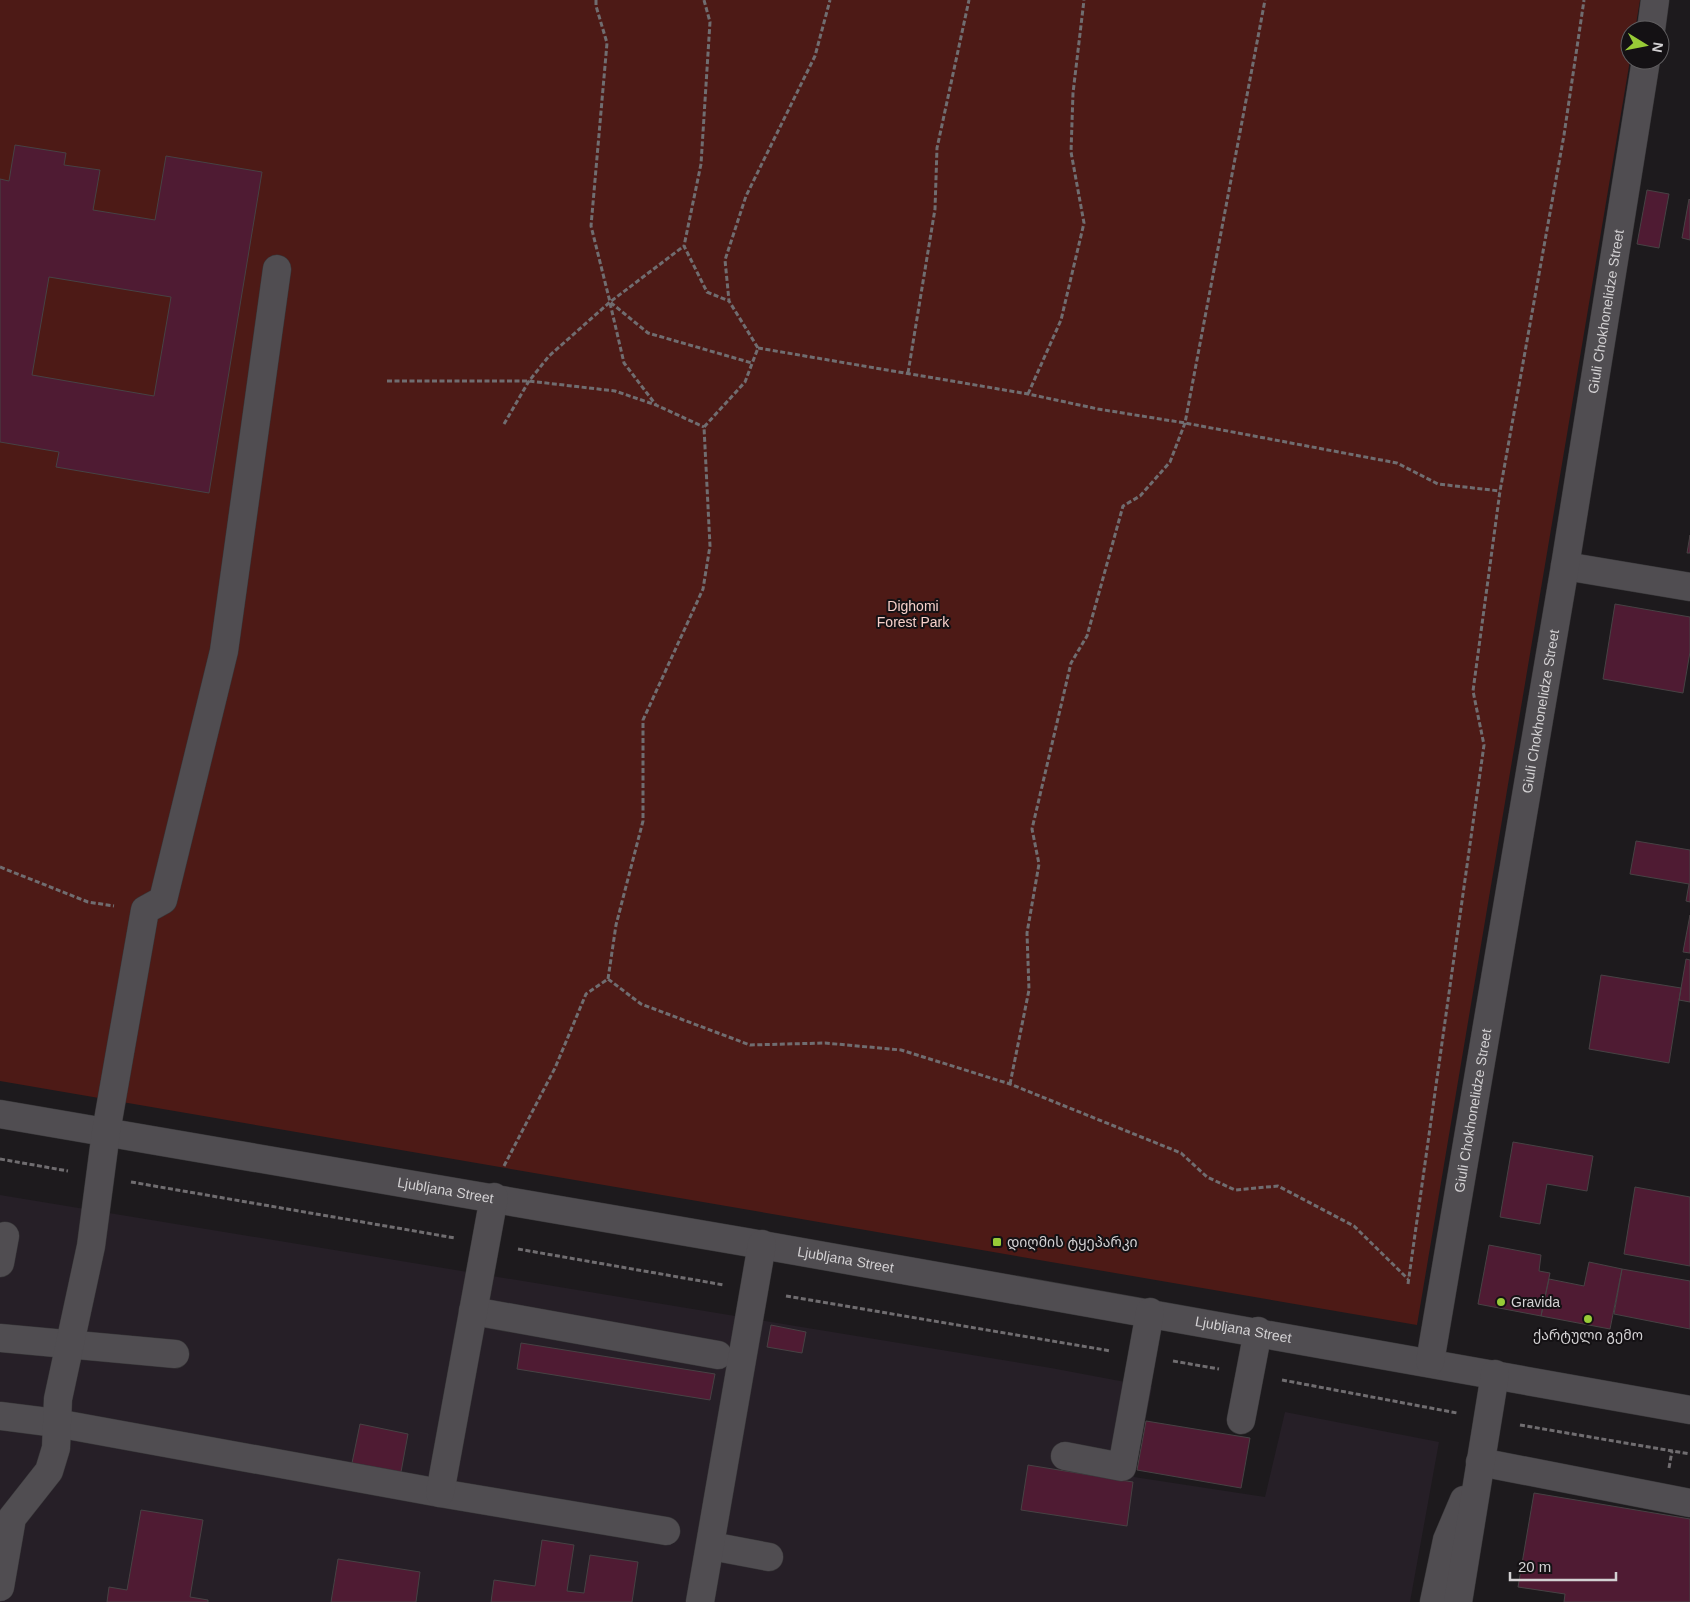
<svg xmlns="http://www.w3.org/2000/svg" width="1690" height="1602" viewBox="0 0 1690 1602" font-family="Arial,'Noto Sans Georgian',sans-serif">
  <rect width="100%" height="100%" fill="#1d1a1d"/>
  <path fill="#261f27" d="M0,1195L1051,1368L1152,1387L1134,1477L1265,1497L1285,1412L1439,1442L1410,1602H0Z"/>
  <path fill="#4d1a16" d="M0,0H1640L1635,30H1630V60L1417,1325L0,1081Z"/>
  <path fill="#4f1b33" stroke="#474244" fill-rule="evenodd" d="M15,145L66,153L64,165L100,170L93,210L155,220L166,156L262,172L209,493L56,467L59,452L0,442V179L9,181ZM49,277L171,297L154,396L32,375Z
    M1647,190L1669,194L1659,248L1637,244Z
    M1689,199L1690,200V240L1682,238Z
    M1690,535V553H1687Z
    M1615,604L1690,617V652L1683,693L1603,679Z
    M1636,841L1690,850V902L1686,901L1689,884L1630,874Z
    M1690,915V953L1683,952Z
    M1686,959L1690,960V1002L1679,1000Z
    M1601,975L1681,988L1669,1063L1589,1049Z
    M1513,1142L1593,1156L1587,1191L1547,1184L1540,1224L1500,1217Z
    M1635,1187L1690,1197V1266L1624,1254Z
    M1489,1245L1541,1255L1539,1271L1550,1273L1541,1316L1478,1304Z
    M1589,1262L1622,1269L1610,1329L1541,1316L1549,1279L1584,1286Z
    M1622,1269L1690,1281V1329L1614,1314Z
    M771,1325L806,1332L802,1353L767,1347Z
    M521,1343L715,1374L710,1400L517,1369Z
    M1146,1421L1250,1438L1241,1488L1137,1470Z
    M360,1424L408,1434L401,1472L352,1463Z
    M1028,1465L1133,1482L1127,1526L1021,1510Z
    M1534,1493L1690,1519V1602H1564L1565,1594L1518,1587Z
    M141,1510L203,1520L190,1597L208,1600V1602H107L109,1587L127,1590Z
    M542,1540L574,1545L567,1591L584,1593L590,1555L638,1562L632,1602H491L494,1580L535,1586Z
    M338,1559L420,1572L416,1602H331Z"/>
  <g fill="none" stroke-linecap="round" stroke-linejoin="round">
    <g stroke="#383739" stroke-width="29">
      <g id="minor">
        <path d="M1651,30L1655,0"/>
        <path d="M1565,566L1690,587"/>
        <path id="s1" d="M0,1114C564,1210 1127,1307 1690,1410"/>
        <path d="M0,1263L5,1236"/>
        <path d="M473,1311L718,1355"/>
        <path d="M0,1338L175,1354"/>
        <path id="s2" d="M1430,1362L1565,566L1646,60"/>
        <path d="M0,1416L56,1423L440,1493L666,1531"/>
        <path d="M1241,1420L1258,1331"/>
        <path d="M1065,1456L1122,1467L1150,1312"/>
        <path d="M1480,1462L1690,1503"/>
        <path d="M440,1493L494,1197"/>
        <path d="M711,1546L769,1557"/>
        <path d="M0,1587L12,1518L49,1471L56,1448L58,1399L91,1246L106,1132L145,910L163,900L224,651L277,269"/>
        <path d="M700,1602L762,1244"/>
        <path d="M1434,1602L1447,1540L1464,1500"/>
        <path d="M1458,1602L1495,1374"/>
      </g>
    </g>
    <path stroke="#706d70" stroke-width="3" stroke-dasharray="5 2.5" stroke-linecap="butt" d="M596,0V6L607,43L591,226L610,302L648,333L752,363
      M704,0L710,22L701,164L684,246L707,292L729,301
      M610,303L624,363L656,405L704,427
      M758,348L1028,394L1098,409L1185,423L1397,463L1438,484L1500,491
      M908,373L935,209L937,148L969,0
      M387,381H529L615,391L656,405
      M1028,394L1061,320L1084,223L1071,152L1073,93L1084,0
      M504,424L529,381L549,356L610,302L684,246
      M0,867L88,902L114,906
      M608,979L616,925L643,821V720L703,589L710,546L704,427L745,382L758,348L729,301L725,260L746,196L815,56L830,0
      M1010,1084L1029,990L1027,933L1039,864L1032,829L1071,663L1087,636L1123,506L1140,496L1170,462L1185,423L1265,0
      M0,1159L68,1171
      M504,1166L555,1068L586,994L608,979L641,1004L750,1045L825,1043L901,1050L1010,1084L1181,1153L1207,1177L1235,1190L1278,1186L1354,1226L1408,1279
      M131,1182L455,1238
      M518,1249L724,1285
      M1408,1284L1484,745L1473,691L1500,491L1564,135L1584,0
      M786,1296L1111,1351
      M1173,1361L1219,1369
      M1282,1380L1457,1413
      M1520,1425L1690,1454
      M1669,1468L1672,1451"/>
    <use href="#minor" stroke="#504d51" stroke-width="28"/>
  </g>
  <g fill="#98cb37" stroke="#141114" stroke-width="2">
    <rect x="992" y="1237" width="10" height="10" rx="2.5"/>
    <circle cx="1501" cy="1302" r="5"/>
    <circle cx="1588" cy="1319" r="5"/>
  </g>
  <g text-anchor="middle" stroke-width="4" stroke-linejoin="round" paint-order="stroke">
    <g font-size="14" fill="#d3d1d3" stroke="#141114">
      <text dy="5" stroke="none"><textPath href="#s2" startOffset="1065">Giuli Chokhonelidze Street</textPath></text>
      <text dy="5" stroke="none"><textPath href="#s2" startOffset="660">Giuli Chokhonelidze Street</textPath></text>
      <text dy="5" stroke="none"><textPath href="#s2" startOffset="255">Giuli Chokhonelidze Street</textPath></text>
      <text dy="5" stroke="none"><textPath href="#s1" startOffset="452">Ljubljana Street</textPath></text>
      <text dy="5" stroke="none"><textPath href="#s1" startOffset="858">Ljubljana Street</textPath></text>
      <text dy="5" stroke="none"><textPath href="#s1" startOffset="1262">Ljubljana Street</textPath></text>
    </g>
    <g font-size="14" fill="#f7d0ca" stroke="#141114">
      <text x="913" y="611">Dighomi<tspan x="913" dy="16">Forest Park</tspan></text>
    </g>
    <g font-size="14" fill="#d3d1d3" stroke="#141114" text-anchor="start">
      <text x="1007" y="1247">დიღმის ტყეპარკი</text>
      <text x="1511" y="1307">Gravida</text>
      <text x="1588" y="1340" text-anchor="middle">ქარტული გემო</text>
    </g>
  </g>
  <g transform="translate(1645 45) rotate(100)"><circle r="24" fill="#141114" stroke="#605e60"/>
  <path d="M0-4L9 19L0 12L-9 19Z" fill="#98cb37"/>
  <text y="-8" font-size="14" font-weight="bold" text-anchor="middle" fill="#d3d1d3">N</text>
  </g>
  <path d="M1510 1572v8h106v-8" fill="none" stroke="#d3d1d3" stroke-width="2.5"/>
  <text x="1518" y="1572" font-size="15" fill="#d3d1d3" stroke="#141114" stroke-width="4" paint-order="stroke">20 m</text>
</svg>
